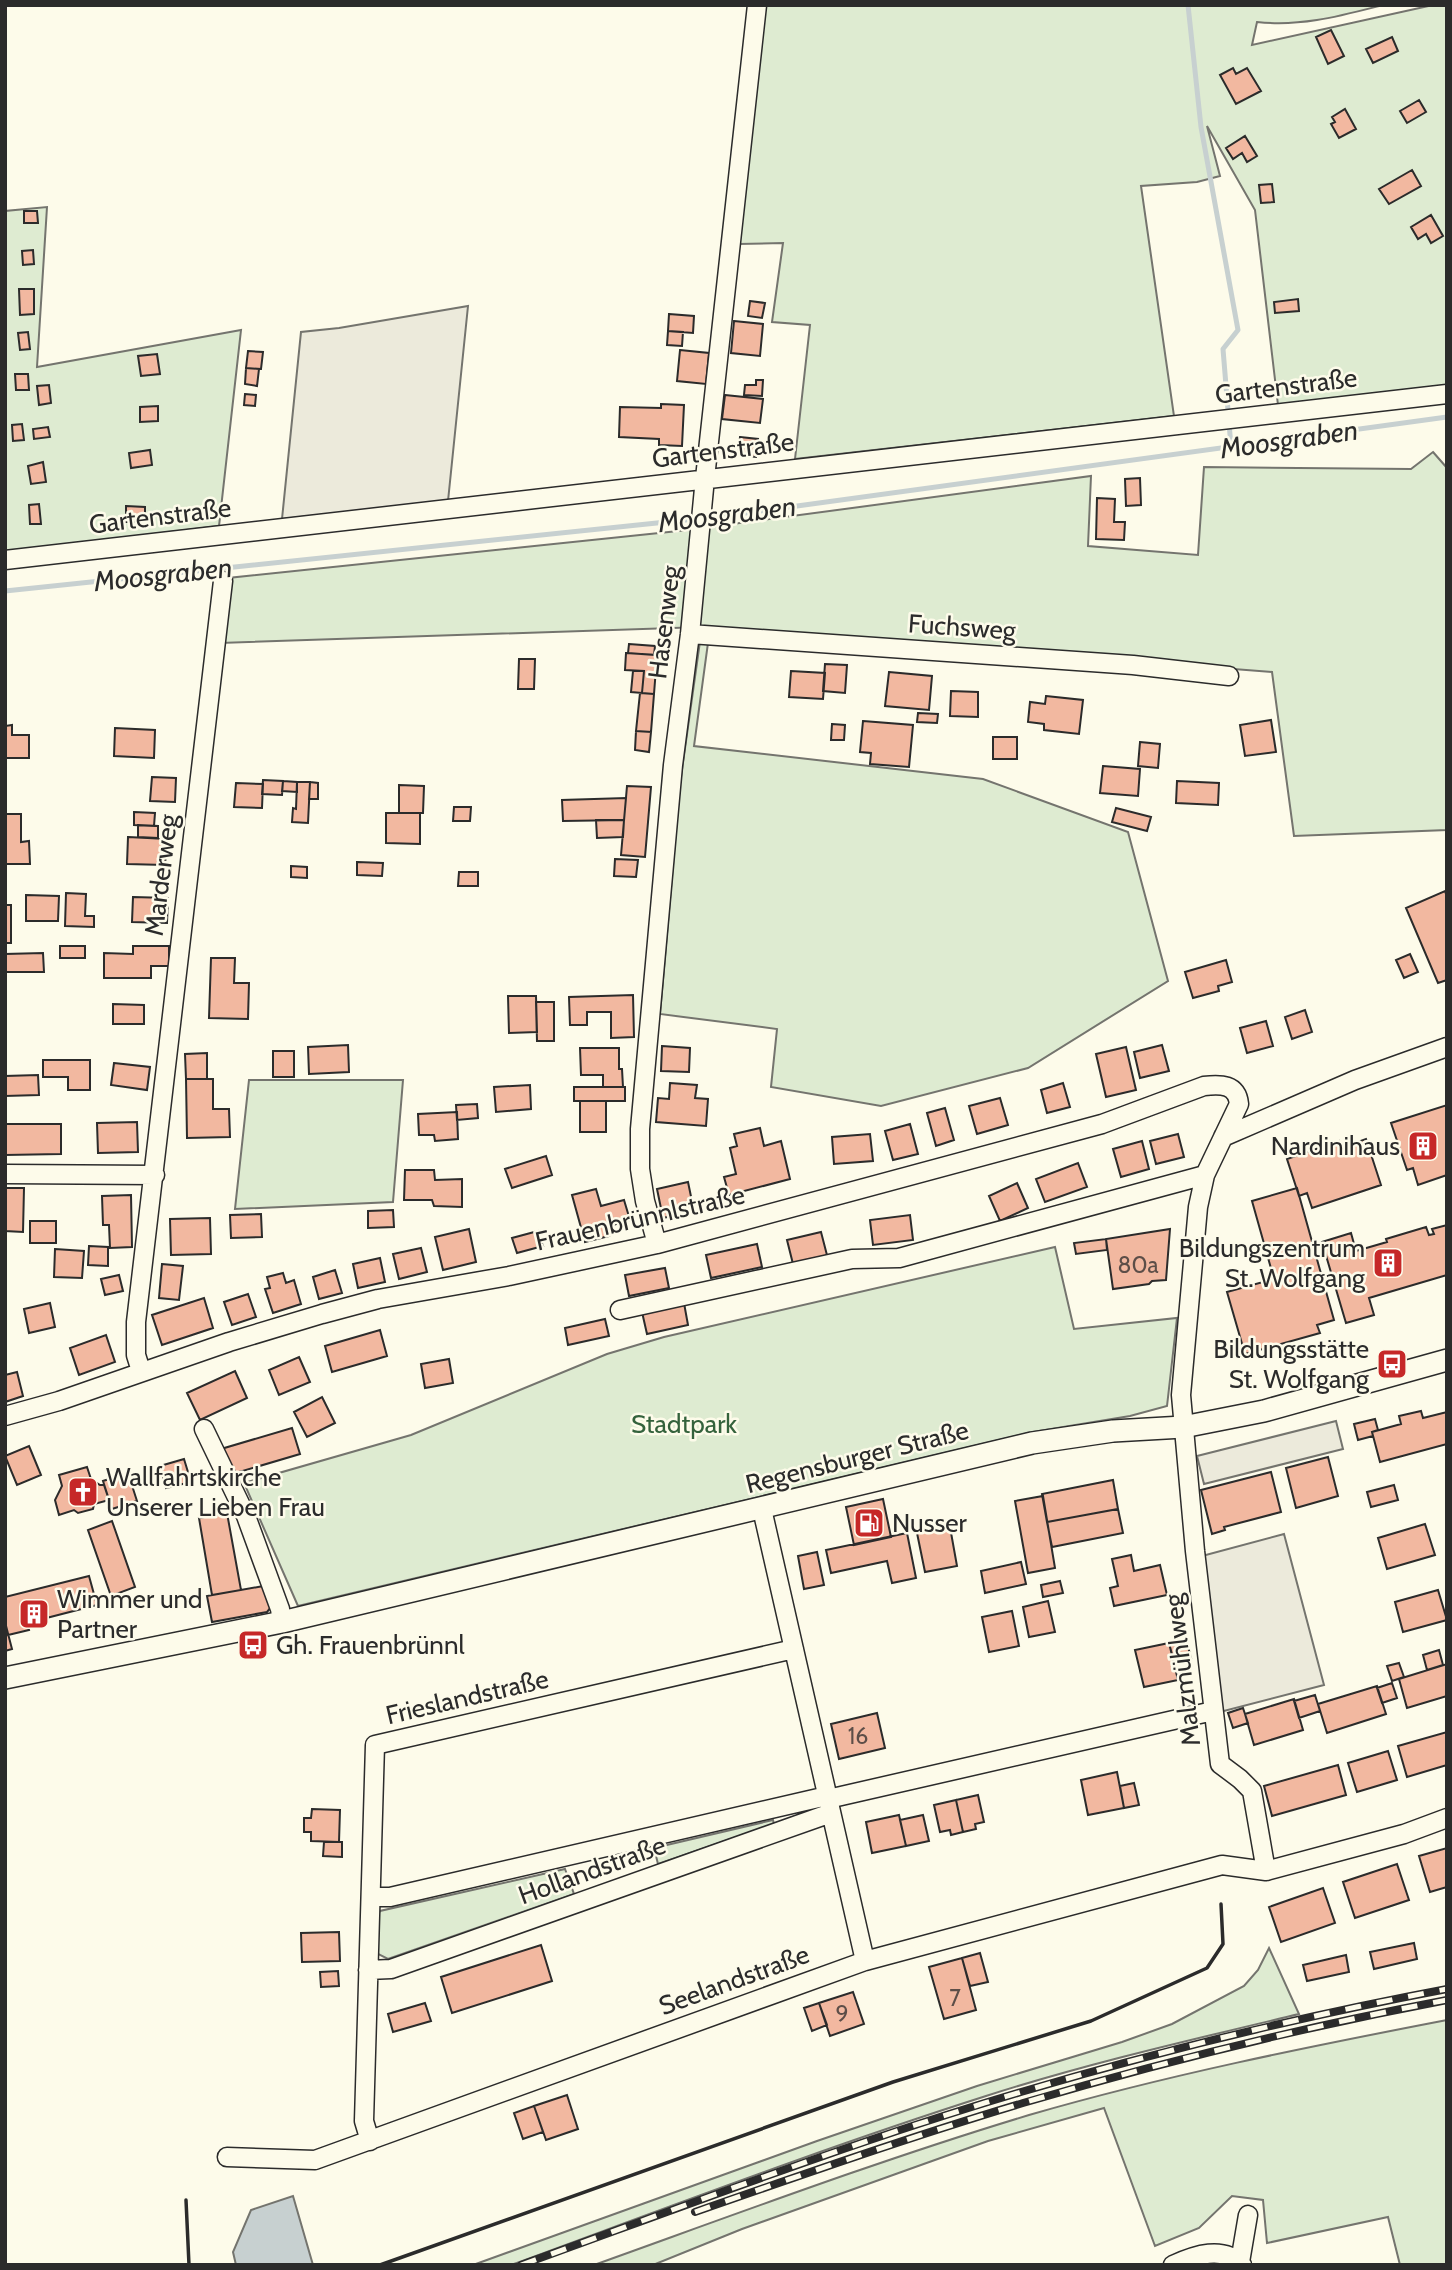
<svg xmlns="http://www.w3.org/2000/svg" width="1452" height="2270" viewBox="0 0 1452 2270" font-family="Cabin,sans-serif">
  <rect width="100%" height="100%" fill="#fdfbea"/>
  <path fill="#deebd1" stroke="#74746e" stroke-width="2" d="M764,5H1383C1340,16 1301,27 1257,22L1252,45L1433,5H1447V385L1278,405L1255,210L1207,126L1220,176L1197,182L1141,186L1174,416L795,459L810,325L772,322L783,243L739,244Z
    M47,207L37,367L241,330L219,526L5,552V211Z
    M1433,452L1447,468V830L1294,836L1272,672L710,628L694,746L983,779L1128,832L1168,981L1028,1068L881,1106L771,1087L777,1029L660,1014L680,784L702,627L220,643L228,578L688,530L1091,476L1088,546L1198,555L1204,467L1411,469Z
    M249,1080H403L393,1202L235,1209Z
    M1055,1247L1074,1329L1177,1318L1167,1406L1130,1416L1033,1432L298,1606L244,1483L411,1435L607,1354L664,1337Z
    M773,1820L774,1824L658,1864L654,1848Z
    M565,1869L574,1894L388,1959L376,1953V1918L380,1911Z
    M1269,1948L1299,2014C1195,2039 1089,2063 986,2096C826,2147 669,2207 511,2265H473L817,2141L977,2086L1122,2042L1172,2024L1244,1986L1258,1970Z
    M1447,2020V2265H1400L1388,2217L1267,2243L1263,2200L1232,2196L1199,2228L1155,2246L1104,2108L988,2141L742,2229L653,2265H594C739,2213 883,2159 1029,2115C1167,2075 1307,2047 1447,2020Z"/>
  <path fill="#eceadb" stroke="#74746e" stroke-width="2" d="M468,306L448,501L282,519L301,332L339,328Z
    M1336,1421L1343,1449L1204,1484L1197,1456Z
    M1284,1534L1324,1685L1220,1712L1202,1556Z"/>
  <path fill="#c7d0d0" stroke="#74746e" stroke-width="2" d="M293,2196L313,2265H236L233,2252L251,2210Z"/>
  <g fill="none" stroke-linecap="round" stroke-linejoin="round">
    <path stroke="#c7d0d0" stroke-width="5" d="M1188,5L1201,127L1238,330L1223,349L1231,447
      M5,591L724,516L1447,417"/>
  </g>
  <path fill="#f2b8a0" stroke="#2b2b2b" stroke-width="2" d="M1331,30L1344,56L1328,64L1316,37Z
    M1392,37L1398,51L1373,63L1366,49Z
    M1233,68L1236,74L1247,68L1261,91L1236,104L1220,75Z
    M1419,100L1426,112L1407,123L1400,111Z
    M1345,109L1356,129L1339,138L1331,124L1335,122L1332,117Z
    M1245,136L1257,156L1247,162L1242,153L1233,159L1226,148Z
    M1412,170L1421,186L1389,204L1379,189Z
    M1272,184L1274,202L1261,203L1259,185Z
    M24,211H37L38,223H24Z
    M1431,215L1443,236L1431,243L1426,234L1418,239L1411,227Z
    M33,250L34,264L23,265L22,251Z
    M19,289H34V314L20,315Z
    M1298,299L1299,311L1275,313L1274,302Z
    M750,301L765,303L762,318L748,316Z
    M669,314L694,316L693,333L668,331Z
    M734,321L763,324L760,356L731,353Z
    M668,331L683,332L682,346L667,345Z
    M28,332L30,349L20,350L18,333Z
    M680,350L709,353L706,384L677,381Z
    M248,351L263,352L261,369L246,368Z
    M157,354L160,374L141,376L138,356Z
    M246,368L259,369L257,386L245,384Z
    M15,374H28L29,390H16Z
    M756,380H763L762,396L744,395L745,385H756Z
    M49,385L51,403L39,405L37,386Z
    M245,394L256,395L255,406L244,405Z
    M725,395L763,399L760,423L722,419Z
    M661,404L684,405L682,446L659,445V439L619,437L620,407L661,408Z
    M158,406V421L140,422V407Z
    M22,424L24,440L13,441L12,425Z
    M48,427L50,437L34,439L33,429Z
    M740,437L758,439L756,457L738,455Z
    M150,450L152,465L131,468L129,453Z
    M43,462L46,482L31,484L28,466Z
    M1140,478L1141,505L1126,506L1125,479Z
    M1097,498L1115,499L1114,522H1125L1124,540L1096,539Z
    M39,504L41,524H30L29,505Z
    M126,506L145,507V522H126Z
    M629,644L655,646L654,655L628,653Z
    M626,653L657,655L654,694L642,693L644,671L625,670Z
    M519,659H535L534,689H518Z
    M825,664L847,665L845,693L823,691Z
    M633,671H644L642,693L631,692Z
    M791,671L825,673L823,699L789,697Z
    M889,672L932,676L929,710L885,706Z
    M951,691L978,692V717L950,716Z
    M640,693L654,694L651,732L636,731Z
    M1046,696L1083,700L1079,734L1044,730V724L1028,722L1030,702L1045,704Z
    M918,713L938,714L937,723L917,722Z
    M1271,720L1276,752L1245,756L1240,725Z
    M863,721L913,725L909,767L870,764L871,753L860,752Z
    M832,724L845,725L844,740H831Z
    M12,725V735H29V758H5V726Z
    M115,728L155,730L154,758L114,756Z
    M636,731L651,732L649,752L635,750Z
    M993,737H1017V759H993Z
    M1140,742L1160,744L1158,768L1138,766Z
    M1103,766L1140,769L1138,796L1100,793Z
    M152,777L176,778L175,802L150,801Z
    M263,780L283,781L282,795L262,794Z
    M283,781L297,782V792L282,791Z
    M1177,781L1219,783L1218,805L1176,803Z
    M297,782H310L308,823L292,822L293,808L296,809Z
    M310,782L318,783V799H309Z
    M236,783L263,784L262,808L234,807Z
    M399,785L424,786L423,813H399Z
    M627,786L651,787L645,857L621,855Z
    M626,798L624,820L563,821L562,800Z
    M454,807H471L470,821H453Z
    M1116,808L1151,817L1147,831L1112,822Z
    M134,812L155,813L154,826L134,825Z
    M386,813H420V844L386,843Z
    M5,814H21V842L29,841L30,864H5Z
    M596,820H624L623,837L597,838Z
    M138,825L158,826V838L138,837Z
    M128,837L167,839L165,865L127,864Z
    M615,859L638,860L636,877L614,876Z
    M357,862L383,863L382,876L357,875Z
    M291,866L307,867V878L291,877Z
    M459,872H478V886H458Z
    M1445,891L1447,897V980L1438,983L1406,908Z
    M66,893L86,894L85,916H94V927L65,926Z
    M26,895L59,896L58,921H26Z
    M133,897L168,898L167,923L132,922Z
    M5,905H11V943H5Z
    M60,946H85V958H60Z
    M133,946H169V966H151V978H104V953L133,954Z
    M43,953L44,972H5V954Z
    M1410,954L1418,972L1404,978L1396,960Z
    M211,958H235L234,983H249L248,1019L209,1018Z
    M1226,960L1232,982L1218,986L1219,991L1193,998L1185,972Z
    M633,995L634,1037L611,1038V1012H587V1025H570L569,997Z
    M508,996H536L537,1032L509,1033Z
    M536,1002H554V1041H537Z
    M113,1004L144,1005V1024H113Z
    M1305,1010L1312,1032L1292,1039L1285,1017Z
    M1266,1021L1273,1046L1247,1053L1240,1028Z
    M348,1045L349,1072L309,1074L308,1047Z
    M1162,1045L1169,1071L1140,1078L1134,1052Z
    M662,1046L690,1048L689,1072L661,1071Z
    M1126,1047L1136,1090L1106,1097L1096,1054Z
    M580,1048H619V1069H622L623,1087H603V1075H581Z
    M273,1051H294V1077H273Z
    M207,1053V1079H186L185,1054Z
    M43,1060H90V1090H68V1077H43Z
    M114,1063L150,1067L147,1090L111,1085Z
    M38,1075L39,1095L5,1096V1076Z
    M186,1079H213V1109H229L230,1137L187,1138Z
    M670,1083L697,1085L695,1098L708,1099L706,1126L656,1122L658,1098L669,1099Z
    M1063,1083L1070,1107L1047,1113L1041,1090Z
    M530,1085L531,1109L496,1112L494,1087Z
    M574,1087H625V1101H574Z
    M1000,1098L1008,1125L977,1134L969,1106Z
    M580,1101H606V1132H580Z
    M477,1104L478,1118L457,1120L456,1105Z
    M1447,1105V1175L1418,1185L1413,1168L1407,1170L1391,1123Z
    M945,1108L954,1140L936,1146L927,1113Z
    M457,1112L458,1139L435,1141L434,1135H419L418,1114Z
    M137,1122L138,1152L98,1153L97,1123Z
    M5,1124H61V1154L5,1155Z
    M910,1124L918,1154L893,1160L885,1131Z
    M760,1128L764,1146L781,1141L790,1179L729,1195L724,1177L736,1174L730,1148L737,1146L734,1134Z
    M870,1134L873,1161L834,1164L832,1137Z
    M1178,1134L1184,1157L1156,1164L1150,1141Z
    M1366,1139L1381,1185L1312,1208L1307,1193L1299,1196L1287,1159L1339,1141L1341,1148Z
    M1142,1141L1149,1169L1121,1177L1113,1149Z
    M546,1156L552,1175L512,1188L505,1169Z
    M1078,1163L1087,1187L1045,1202L1036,1179Z
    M405,1170H434L435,1180L462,1179V1207L434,1206L432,1200H404Z
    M688,1182L694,1211L663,1218L657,1189Z
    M1017,1183L1028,1208L1000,1221L989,1196Z
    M5,1188H24L23,1232L5,1231Z
    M1297,1188L1334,1320L1317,1325L1320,1333L1245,1354L1227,1292L1274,1279L1252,1201Z
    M596,1189L601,1206L624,1200L630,1220L606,1227L609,1236L585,1242L572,1195Z
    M131,1195L132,1247L110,1248L109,1225H103L102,1196Z
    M393,1210L394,1227L368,1228V1211Z
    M261,1214L262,1237L231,1238L230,1215Z
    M910,1215L913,1240L873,1245L870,1220Z
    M210,1218L211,1254L171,1255L170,1219Z
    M30,1221H56V1243H30Z
    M1447,1225V1275L1369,1298L1374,1315L1346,1323L1322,1242L1351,1233L1356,1251L1387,1242L1386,1239L1426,1227L1429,1235L1434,1234L1432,1229Z
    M469,1229L476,1262L443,1270L435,1237Z
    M1170,1229L1166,1280L1152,1281L1149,1284L1113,1289L1106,1239Z
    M538,1231L543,1246L517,1253L512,1238Z
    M821,1232L828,1259L794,1268L787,1240Z
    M1106,1239L1107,1250L1076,1254L1074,1243Z
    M757,1244L762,1267L711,1278L706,1255Z
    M89,1246L108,1247V1266L88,1265Z
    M421,1248L427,1272L399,1279L393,1254Z
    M55,1249L84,1251L82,1278L54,1277Z
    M380,1258L385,1282L358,1288L353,1264Z
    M162,1264L183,1266L179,1300L159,1298Z
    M665,1268L669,1288L629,1296L625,1275Z
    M335,1270L342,1293L319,1299L313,1277Z
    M283,1273L286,1283L294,1280L301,1304L273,1313L265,1289L270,1288L267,1277Z
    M119,1275L123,1291L105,1295L101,1279Z
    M248,1294L256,1317L232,1325L224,1302Z
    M204,1298L213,1328L162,1345L152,1315Z
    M50,1303L55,1327L29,1333L24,1309Z
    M684,1303L688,1325L647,1334L642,1312Z
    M605,1319L609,1336L568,1345L565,1328Z
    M380,1330L387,1356L332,1372L325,1346Z
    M106,1335L115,1362L79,1375L70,1348Z
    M299,1357L310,1382L279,1395L269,1370Z
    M449,1359L453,1383L425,1388L421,1364Z
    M235,1371L247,1398L200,1420L187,1393Z
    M17,1372L23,1396L5,1402V1375Z
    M322,1397L335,1423L307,1437L294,1412Z
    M1421,1411L1423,1418L1447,1412V1444L1380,1462L1372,1432L1401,1424L1399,1416Z
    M1375,1419L1378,1430L1372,1432L1373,1436L1358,1440L1354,1424Z
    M292,1428L300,1454L229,1475L221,1449Z
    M29,1446L41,1475L17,1485L5,1456Z
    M1328,1457L1338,1496L1296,1508L1286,1468Z
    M184,1459L191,1482L166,1488L160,1466Z
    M87,1467L91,1479L100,1485H104L109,1500L94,1504L93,1509L78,1513L74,1510L59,1515L55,1500L62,1486L59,1475Z
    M1271,1472L1281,1512L1224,1527L1225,1530L1212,1534L1201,1490Z
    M128,1473L137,1501L112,1509L103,1481Z
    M1113,1480L1118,1509L1047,1522L1042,1494Z
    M1394,1485L1398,1500L1371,1507L1367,1492Z
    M1043,1496L1055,1568L1028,1573L1015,1501Z
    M883,1499L891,1537L854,1545L846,1507Z
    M1118,1509L1123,1533L1052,1547L1047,1522Z
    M227,1513L241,1590L212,1595L199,1518Z
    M112,1521L135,1587L111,1596L88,1530Z
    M1425,1524L1435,1555L1387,1569L1378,1538Z
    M950,1527L957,1566L925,1572L917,1533Z
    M907,1533L916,1578L892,1583L887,1561L831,1573L826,1550Z
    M817,1552L824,1585L804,1589L798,1556Z
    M1131,1555L1134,1571L1160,1565L1167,1595L1114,1606L1110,1588L1118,1586L1112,1559Z
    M1021,1562L1026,1584L985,1593L981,1571Z
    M89,1576L97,1605L27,1623L29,1630L8,1635L5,1622V1597Z
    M1060,1581L1063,1593L1043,1597L1041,1585Z
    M269,1585L272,1606L267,1612L212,1622L207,1596Z
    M1438,1590L1447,1620L1403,1632L1395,1602Z
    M1048,1601L1055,1632L1029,1637L1023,1607Z
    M1012,1611L1019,1646L989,1652L982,1617Z
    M5,1622L12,1649L5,1651Z
    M1186,1639L1191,1658L1174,1662L1169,1643Z
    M1169,1643L1178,1680L1144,1687L1135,1650Z
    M1439,1650L1443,1665L1427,1670L1423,1655Z
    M1399,1663L1404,1677L1392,1681L1387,1666Z
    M1447,1664V1696L1407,1708L1399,1679Z
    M1392,1683L1397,1698L1382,1703L1377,1688Z
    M1377,1686L1386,1714L1327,1733L1318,1704Z
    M1315,1695L1320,1711L1299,1718L1294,1701Z
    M1294,1699L1303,1730L1254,1745L1245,1714Z
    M1243,1708L1248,1723L1233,1728L1228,1713Z
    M877,1713L885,1748L839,1759L831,1724Z
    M1447,1732V1765L1407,1777L1398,1746Z
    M1388,1751L1397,1780L1357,1792L1348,1763Z
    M1338,1765L1346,1795L1272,1816L1264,1786Z
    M1117,1772L1124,1808L1088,1815L1081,1780Z
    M1134,1783L1139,1805L1124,1808L1120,1786Z
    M978,1795L984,1822L975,1824L976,1829L963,1832L956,1800Z
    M956,1800L963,1832L951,1835L950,1830L940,1832L934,1805Z
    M312,1809L340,1810L339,1842L311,1841V1832H304V1818H311Z
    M899,1815L906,1846L872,1853L866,1822Z
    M923,1815L929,1841L906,1846L900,1820Z
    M324,1842H342V1857L323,1856Z
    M1447,1848V1887L1430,1892L1419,1856Z
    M1397,1864L1409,1900L1355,1918L1343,1882Z
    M1323,1888L1335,1923L1281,1942L1269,1907Z
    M339,1932L340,1961L302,1962L301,1933Z
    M1414,1943L1417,1959L1374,1969L1370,1952Z
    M541,1945L552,1981L452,2013L441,1977Z
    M980,1953L988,1982L970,1986L962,1958Z
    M1346,1955L1349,1972L1307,1981L1303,1965Z
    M962,1958L976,2010L944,2019L929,1967Z
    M338,1971L339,1986L321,1987L320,1972Z
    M853,1992L864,2024L830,2036L819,2003Z
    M425,2003L431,2021L393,2032L388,2014Z
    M819,2003L827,2025L812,2031L804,2008Z
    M567,2095L578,2129L546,2140L534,2106Z
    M534,2106L543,2132L523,2139L514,2113Z"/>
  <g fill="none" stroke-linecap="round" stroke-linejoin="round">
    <g stroke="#2b2b2b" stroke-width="21">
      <path id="minor" d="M5,560L1447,394
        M690,634L1133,665L1229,676
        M1223,1137L1355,1080L1447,1047
        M5,1174L155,1175
        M657,1244L645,1201L640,1169V1129L673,765L690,634L705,478L757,5
        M620,1310L852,1259L899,1258L1205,1175
        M141,1371L136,1355V1322L223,581
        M5,1416L59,1401L229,1342L322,1314L378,1299L509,1276L657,1244L1102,1124L1204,1086C1221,1084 1237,1084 1239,1104L1205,1175L1198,1207L1181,1395L1195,1551L1220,1764L1240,1779L1252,1791L1266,1871L1404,1834L1447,1818
        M204,1429L246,1516L280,1609L282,1622
        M762,1509L865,1961
        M828,1799L1213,1711
        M371,1897H390L827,1796
        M368,1970L391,1969L831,1813
        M370,2141L364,2121L375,1745L794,1649
        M227,2157L315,2160L865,1961L1222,1865L1266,1871
        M1240,2262L1248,2215
        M1173,2265C1195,2255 1223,2245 1242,2265"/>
    </g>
    <g stroke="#2b2b2b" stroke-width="24">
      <path id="tertiary" d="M5,1678L282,1622L1032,1443L1113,1431L1183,1427L1264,1411L1447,1360"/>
    </g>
    <use href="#minor" stroke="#fdfbea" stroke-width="18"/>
    <use href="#tertiary" stroke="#fdfbea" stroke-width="21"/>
    <g stroke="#2b2b2b" stroke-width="8">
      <path id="rail" d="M695,2212C804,2174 913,2136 1023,2103C1162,2062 1304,2027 1447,2000
        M521,2265C687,2205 852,2142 1021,2092C1160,2051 1303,2016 1447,1989"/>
    </g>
    <use href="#rail" stroke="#fdfbea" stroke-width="5" stroke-dasharray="16" stroke-linecap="butt"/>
    <path stroke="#2b2b2b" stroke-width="3.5" d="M186,2200L189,2265
      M380,2265L893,2082L1091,2021L1207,1968L1223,1944L1221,1904"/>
  </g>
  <defs>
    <g id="building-square" transform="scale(1.575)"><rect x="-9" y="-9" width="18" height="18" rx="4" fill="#c62828" stroke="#fdfbea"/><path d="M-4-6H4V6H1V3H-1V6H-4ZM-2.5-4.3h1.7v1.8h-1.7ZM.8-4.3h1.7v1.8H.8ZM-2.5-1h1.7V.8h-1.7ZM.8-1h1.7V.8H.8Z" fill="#fff"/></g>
    <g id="bus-square" transform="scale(1.575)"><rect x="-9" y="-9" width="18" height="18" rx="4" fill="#c62828" stroke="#fdfbea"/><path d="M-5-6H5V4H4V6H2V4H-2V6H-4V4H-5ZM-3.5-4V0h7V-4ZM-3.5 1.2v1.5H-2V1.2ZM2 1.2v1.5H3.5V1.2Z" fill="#fff"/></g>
    <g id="church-square" transform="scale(1.575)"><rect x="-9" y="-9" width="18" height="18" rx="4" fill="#c62828" stroke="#fdfbea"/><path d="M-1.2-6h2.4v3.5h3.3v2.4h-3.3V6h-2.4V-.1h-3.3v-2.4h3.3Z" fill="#fff"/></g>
    <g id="fuel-square" transform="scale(1.575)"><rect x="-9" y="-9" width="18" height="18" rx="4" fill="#c62828" stroke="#fdfbea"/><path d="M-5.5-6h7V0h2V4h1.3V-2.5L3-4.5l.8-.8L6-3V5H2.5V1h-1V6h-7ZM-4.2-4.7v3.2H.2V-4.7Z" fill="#fff"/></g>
  </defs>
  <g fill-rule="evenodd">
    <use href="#building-square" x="1423" y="1146"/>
    <use href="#building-square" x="1388" y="1263"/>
    <use href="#bus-square" x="1392" y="1364"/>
    <use href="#church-square" x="83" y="1492"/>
    <use href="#fuel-square" x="869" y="1523"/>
    <use href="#building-square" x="34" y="1614"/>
    <use href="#bus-square" x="253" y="1645"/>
  </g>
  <g text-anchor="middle" stroke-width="5" stroke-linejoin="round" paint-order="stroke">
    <g font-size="23" fill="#5d4e48">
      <text x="1138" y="1273">80a</text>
      <text x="858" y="1744">16</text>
      <text x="955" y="2006">7</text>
      <text x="842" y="2022">9</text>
    </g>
    <g font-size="26" fill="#2b2b2b" stroke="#fdfbea">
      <text transform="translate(1286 386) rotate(-7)" y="9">Gartenstraße</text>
      <text transform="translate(723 450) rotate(-7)" y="9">Gartenstraße</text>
      <text transform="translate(160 516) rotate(-7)" y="9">Gartenstraße</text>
      <text transform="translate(664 622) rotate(-83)" y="9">Hasenweg</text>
      <text transform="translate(962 627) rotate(4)" y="9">Fuchsweg</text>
      <text transform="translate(161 875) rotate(-83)" y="9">Marderweg</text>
      <text transform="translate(640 1218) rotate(-13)" y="9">Frauenbrünnlstraße</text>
      <text transform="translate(857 1457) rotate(-14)" y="9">Regensburger Straße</text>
      <text transform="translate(1182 1670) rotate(-97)" y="9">Malzmühlweg</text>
      <text transform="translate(467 1697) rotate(-13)" y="9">Frieslandstraße</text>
      <text transform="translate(592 1870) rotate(-20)" y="9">Hollandstraße</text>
      <text transform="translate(734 1980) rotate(-20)" y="9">Seelandstraße</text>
    </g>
    <g font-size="26" fill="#2b2b2b" stroke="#fdfbea" text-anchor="start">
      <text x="1400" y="1155" text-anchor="end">Nardinihaus</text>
      <text x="1365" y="1257" text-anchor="end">Bildungszentrum<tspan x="1365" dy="30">St. Wolfgang</tspan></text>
      <text x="1369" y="1358" text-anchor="end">Bildungsstätte<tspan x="1369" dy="30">St. Wolfgang</tspan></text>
      <text x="106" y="1486">Wallfahrtskirche<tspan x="106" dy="30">Unserer Lieben Frau</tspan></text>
      <text x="892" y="1532">Nusser</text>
      <text x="57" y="1608">Wimmer und<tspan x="57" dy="30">Partner</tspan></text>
      <text x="276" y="1654">Gh. Frauenbrünnl</text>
    </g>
    <g font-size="26" fill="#34623c" stroke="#fdfbea">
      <text x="684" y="1433">Stadtpark</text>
    </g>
    <g font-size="28" font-style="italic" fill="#2b2b2b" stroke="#fdfbea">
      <text transform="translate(1289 439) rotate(-8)" y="10">Moosgraben</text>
      <text transform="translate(727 514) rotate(-7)" y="10">Moosgraben</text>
      <text transform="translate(163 574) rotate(-6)" y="10">Moosgraben</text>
    </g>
  </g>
  <rect width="1452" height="2270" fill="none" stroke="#2b2b2b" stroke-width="14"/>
</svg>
